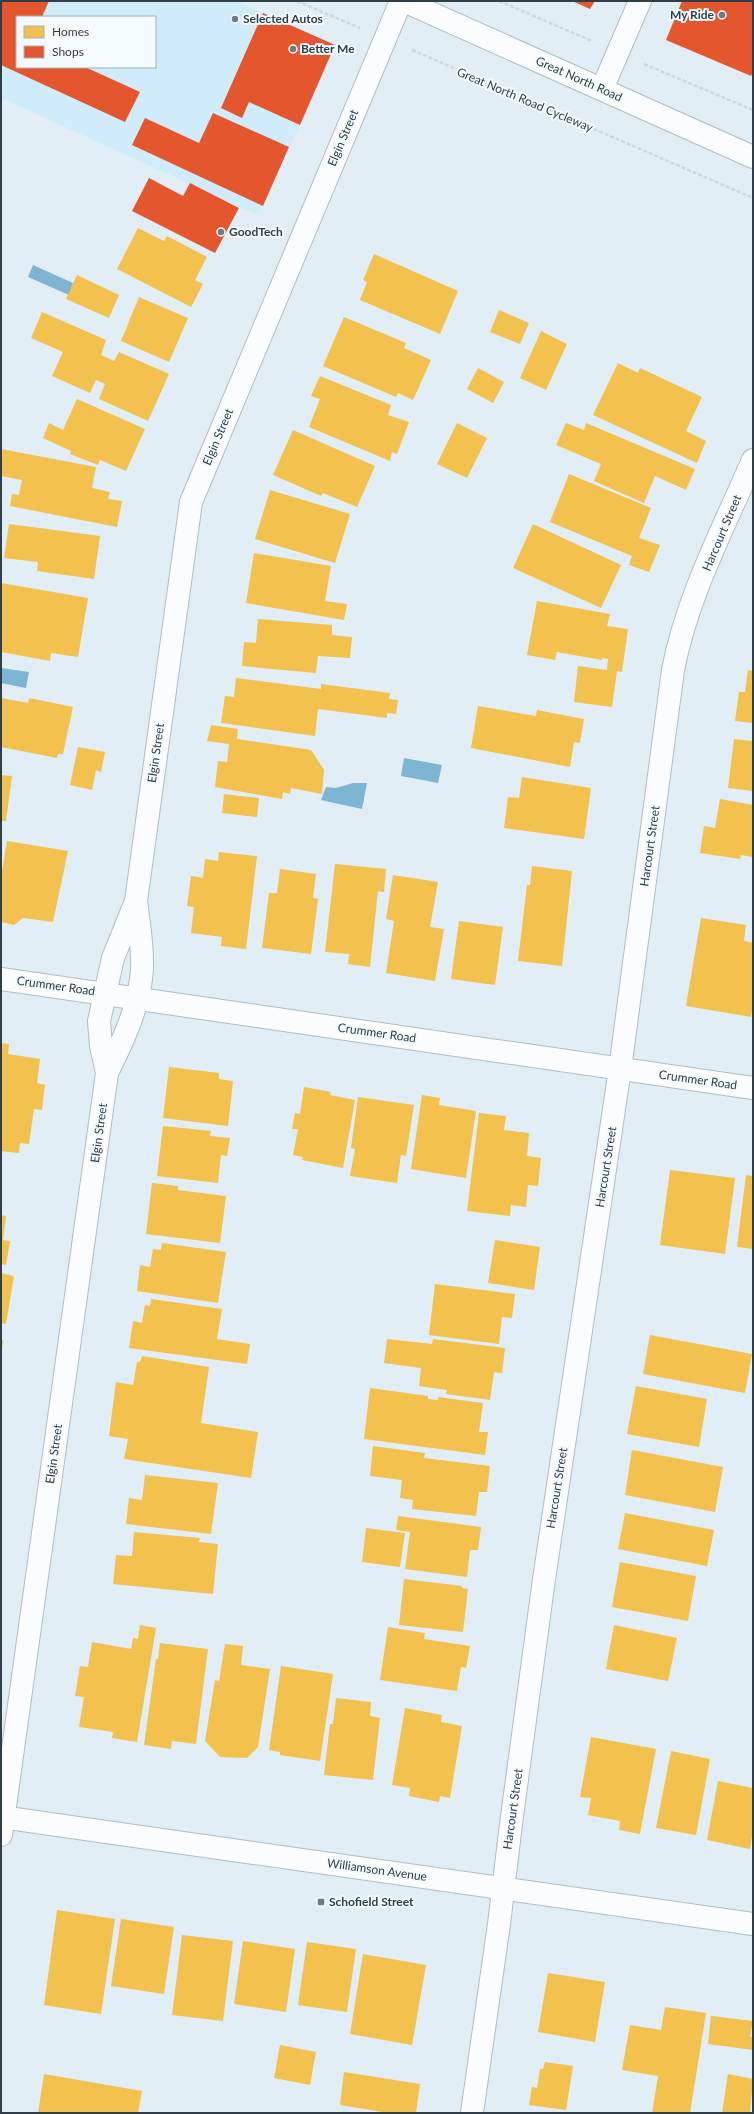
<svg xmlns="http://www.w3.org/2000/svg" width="754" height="2114" viewBox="0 0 754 2114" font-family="Lato,sans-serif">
  <rect width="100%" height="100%" fill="#e1eef5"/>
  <path fill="#d0ebf9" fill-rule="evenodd" d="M1,1H235L337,44L258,215L1,98ZM17,17H155V67H17Z"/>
  <path fill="#7eb5d2" d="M33,265L73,283L69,295L28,277Z
    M1,668L29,672L26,688L1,683Z
    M404,758L442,765L438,783L401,776Z
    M353,783H367L362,809L321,800L326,787L336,788Z"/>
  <path fill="#f2c14e" d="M138,228L164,241L167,236L207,257L195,280L203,284L191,307L117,269Z
    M374,254L458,291L440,334L360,300L367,282L363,280Z
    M77,275L119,295L109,318L66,299Z
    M139,297L188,318L169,362L121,341Z
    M499,310L529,323L520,344L490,332Z
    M42,312L106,340L101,355L114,361L119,352L169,374L148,421L99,399L105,384L96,380L90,393L52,376L63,352L31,338Z
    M344,317L406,343L404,348L431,360L413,400L398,393L396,397L323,366Z
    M541,331L567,344L546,390L520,378Z
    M618,363L638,373L640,368L702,397L686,431L706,441L697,463L593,415Z
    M478,368L504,382L493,403L467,389Z
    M320,376L391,405L388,415L409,422L397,454L392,452L390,461L309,427L320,399L311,396Z
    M77,399L145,429L126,471L100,460L98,465L70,454L71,451L43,438L49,423L63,430Z
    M457,423L487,438L467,478L437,464Z
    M566,423L584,430L586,423L695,469L686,490L655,476L644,503L594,481L601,464L556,445Z
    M293,430L375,466L357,507L323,493L321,496L273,475Z
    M1,449L96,467L92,488L110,492L108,499L122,501L117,527L10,506L12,494L19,495L22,480L1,476Z
    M569,474L651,508L639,538L660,545L649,572L629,565L632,556L550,522Z
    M270,490L350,514L335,563L255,539Z
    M9,524L100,536L94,579L37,571L38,562L4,558Z
    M533,524L621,565L601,608L513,568Z
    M254,553L331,566L325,601L347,604L344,620L246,603Z
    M1,583L88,598L78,657L51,653L50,661L1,652Z
    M537,601L610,614L607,626L628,629L622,672L617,671L612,707L574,702L578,666L607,670L608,659L602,658V660L557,652L555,660L527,655Z
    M258,619L332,625V635L352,637L350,658L318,656L316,673L242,666L244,642L256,643Z
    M748,670L753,671V723L735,721L739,692H745Z
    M236,678L321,689V684L390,693L389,699L398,700L396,714L387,713V718L318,709L315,736L221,723L225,696L234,697Z
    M1,698L28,703L29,698L73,707L63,754H58L57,758L1,747Z
    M478,706L536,716L537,710L584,719L580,743L574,742L570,767L471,748Z
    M211,725L238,729L237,739L311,750L324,770L322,794L291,788L290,794L283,792L282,799L215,787L218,761L227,762L229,744L207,741Z
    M734,739L753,741V791L728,788Z
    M78,747L105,752L101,772L96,770L92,790L70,785Z
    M1,775L12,776L6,821H1Z
    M522,777L591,788L584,839L504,828L508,797L519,798Z
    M224,794L259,798L257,817L222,813Z
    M720,799L753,805V857L741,855L740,859L700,853L704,826L715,828Z
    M7,841L68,851L53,922L23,918L14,925L1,922V877Z
    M219,852L257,856L246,949L221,946L222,937L191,933L194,907L187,906L191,876L203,878L205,859L218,861Z
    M335,864L386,869L384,892L378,891L370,967L348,964L349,954L325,952Z
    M532,866L572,871L562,966L518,961L527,885H530Z
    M280,869L316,874L313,898L318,899L311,954L262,948L269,893H277Z
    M393,875L438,882L430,927L444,929L435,981L386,973L394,921L386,919Z
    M701,918L746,925L744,941L753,943V1005L751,1017L686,1006Z
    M459,921L503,927L495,985L451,979Z
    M1,1043L9,1044L8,1054L40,1059L37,1083L45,1085L42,1110L34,1109L29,1144L20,1143L19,1153L1,1151Z
    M169,1067L219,1073V1079L233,1081L228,1126L163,1118Z
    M304,1087L331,1092L330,1095L355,1100L343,1168L302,1160L303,1157L293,1155L298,1129H292L295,1113L300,1114Z
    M422,1095L440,1098L439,1105L476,1111L466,1178L411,1169Z
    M358,1097L414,1105L406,1156L401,1155L397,1183L350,1176L355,1149L351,1148Z
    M479,1113L506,1116L504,1130L529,1133L527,1156L541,1158L538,1186L528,1185L526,1207L511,1205L510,1216L467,1211Z
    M163,1126L211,1131L210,1136L230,1138L227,1156L221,1155L218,1183L157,1176Z
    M670,1170L735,1178L725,1254L660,1245Z
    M746,1175L753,1176V1249L737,1247Z
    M152,1183L178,1186V1190L226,1196L220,1243L146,1234Z
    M1,1215L6,1216L3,1240L10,1241L6,1265L1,1264Z
    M495,1240L540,1247L534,1290L488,1283Z
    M162,1243L226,1252L218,1303L137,1291L140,1265L150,1267L153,1249L161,1250Z
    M1,1273L14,1276L6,1324L1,1323Z
    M435,1284L515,1294L512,1318L502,1317L499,1344L429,1335Z
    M151,1299L222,1309L217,1339L250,1344L247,1364L129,1348L133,1321L142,1323L145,1305L150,1306Z
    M650,1335L752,1354L745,1393L643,1374Z
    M387,1339L432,1344L433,1339L505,1348L502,1373L494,1372L490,1400L446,1394L447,1390L419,1386L421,1368L384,1363Z
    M1,1340H3L2,1351H1Z
    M142,1356L209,1367L201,1423L258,1432L251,1478L124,1459L128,1439L109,1436L116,1382L133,1385L137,1362H140Z
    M636,1386L707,1399L699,1447L627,1434Z
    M370,1388L428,1396V1399L438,1400V1397L483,1403L479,1432H488L485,1455L364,1439Z
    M373,1446L425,1453L424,1458L490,1466L487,1492H479L476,1516L412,1509L413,1500L400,1498L402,1480L370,1476Z
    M632,1450L723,1467L715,1512L625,1495Z
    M145,1475L218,1483L211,1534L126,1524L129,1498L142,1500Z
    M625,1513L714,1530L707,1566L618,1549Z
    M398,1516L481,1527L478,1550H470L467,1577L405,1569L410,1532L396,1530Z
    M366,1528L405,1533L400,1567L362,1562Z
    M134,1532L200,1538L199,1542L218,1544L213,1594L113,1584L116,1555L132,1556Z
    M620,1562L696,1576L688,1621L612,1607Z
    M404,1579L462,1586V1588L468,1589L463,1632L399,1625Z
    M140,1625L156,1628L137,1742L112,1738L113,1732L79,1727L84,1697L75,1696L80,1666L88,1667L92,1642L131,1649L133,1638L138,1639Z
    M614,1625L677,1638L668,1681L606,1669Z
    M388,1627L425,1633L424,1639L470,1646L466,1668L461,1667L457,1691L380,1680Z
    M160,1643L208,1649L196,1744L172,1741L171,1749L144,1745L156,1659H158Z
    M225,1644L243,1646L241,1665L270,1669L258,1747L247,1758L220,1757L205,1741L215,1680L219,1681Z
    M281,1666L333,1674L320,1761L280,1755V1752L269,1750Z
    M336,1698L371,1702L370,1716L380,1718L373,1780L324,1775L330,1724H333Z
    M405,1708L442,1715L441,1722L462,1726L450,1798L440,1796L439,1802L409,1796L410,1788L392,1785Z
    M591,1737L656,1749L640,1834L619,1830L620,1821L588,1815L591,1798L580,1797Z
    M671,1751L710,1759L696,1835L656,1828Z
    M718,1781L753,1788V1830L750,1849L707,1840Z
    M57,1910L115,1919L101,2014L44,2005Z
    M121,1919L174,1927L164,1994L111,1986Z
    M182,1935L233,1941L223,2021L172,2015Z
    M243,1941L295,1949L286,2012L234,2004Z
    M307,1942L356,1949L347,2012L298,2005Z
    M363,1954L426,1965L412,2045L350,2034Z
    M548,1973L605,1982L595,2042L538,2032Z
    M665,2007L706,2013L690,2113H652L658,2076L622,2070L630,2025L661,2030Z
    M711,2016L753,2021L750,2037H753V2050L708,2044Z
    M280,2045L316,2052L310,2085L274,2078Z
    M545,2062L573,2066L566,2110L529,2105L532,2087L537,2088L540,2069H543Z
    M344,2072L420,2084L416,2113H389L340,2105Z
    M44,2074L142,2091L138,2113H38Z
    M728,2074L753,2079L750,2113H722Z"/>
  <path fill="#e4572e" d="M1,1H49L42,17H17V67H85L140,92L125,122L1,65Z
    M572,1H595L590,9Z
    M682,1H753V72L751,76L666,40Z
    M263,13L335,45L300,125L249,102L242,118L221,108Z
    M213,113L289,147L263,206L132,145L145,118L199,143Z
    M149,178L183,196L190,183L239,208L215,253L132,211Z"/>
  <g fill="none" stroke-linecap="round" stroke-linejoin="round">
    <g stroke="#b0bdc4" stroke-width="24">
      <path id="minor" d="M602,89L640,1
        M107,1073L101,1046L99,1021L113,958L136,901L191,502L401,1
        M1,1835L107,1073C123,1041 140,1005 142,969C143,946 139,924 136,901
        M472,2113L499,1924L511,1824L544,1579L620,1069L673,670C687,597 723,529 753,460"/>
    </g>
    <g stroke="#b0bdc4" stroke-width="24">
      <path id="tertiary" d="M1,979L753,1088"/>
    </g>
    <g stroke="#b0bdc4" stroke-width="24">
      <path id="secondary" d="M1,1817L753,1924"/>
    </g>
    <g stroke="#b0bdc4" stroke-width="24">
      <path id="primary" d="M404,1L753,157"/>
    </g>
    <path stroke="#d3d6d8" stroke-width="2.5" stroke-dasharray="4 2" stroke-linecap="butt" d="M297,1L360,28
      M499,1L592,41
      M412,50L753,198
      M644,64L753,110"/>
    <use href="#minor" stroke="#fafcfe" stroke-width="22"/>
    <use href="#tertiary" stroke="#fafcfe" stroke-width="22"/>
    <use href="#secondary" stroke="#fafcfe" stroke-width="22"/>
    <use href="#primary" stroke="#fafcfe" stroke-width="22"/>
  </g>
  <g fill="#6d7c84" stroke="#f3fbff" stroke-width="1.5">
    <circle cx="722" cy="15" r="4"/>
    <circle cx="235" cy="19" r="4"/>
    <circle cx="293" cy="49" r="4"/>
    <circle cx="221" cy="232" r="4"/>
    <rect x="317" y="1898" width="8" height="8" rx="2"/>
  </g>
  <g text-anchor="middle" stroke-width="4" stroke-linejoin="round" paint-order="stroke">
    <g font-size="12" font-weight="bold" fill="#2f3e47" stroke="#f3fbff" text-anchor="start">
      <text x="714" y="19" text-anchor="end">My Ride</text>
      <text x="243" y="23">Selected Autos</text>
      <text x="301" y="53">Better Me</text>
      <text x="229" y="236">GoodTech</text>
      <text x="329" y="1906">Schofield Street</text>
    </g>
    <g font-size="12" fill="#2f3e47" stroke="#f3fbff">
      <text transform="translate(579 79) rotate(24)" y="4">Great North Road</text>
      <text transform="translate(525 100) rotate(23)" y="4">Great North Road Cycleway</text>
      <text transform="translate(343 138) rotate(-67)" y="4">Elgin Street</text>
      <text transform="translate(218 437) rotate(-67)" y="4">Elgin Street</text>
      <text transform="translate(722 533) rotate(-67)" y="4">Harcourt Street</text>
      <text transform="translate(156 753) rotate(-82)" y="4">Elgin Street</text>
      <text transform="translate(650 846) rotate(-82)" y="4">Harcourt Street</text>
      <text transform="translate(56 986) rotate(8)" y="4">Crummer Road</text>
      <text transform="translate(377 1033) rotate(8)" y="4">Crummer Road</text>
      <text transform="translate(698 1080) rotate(8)" y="4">Crummer Road</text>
      <text transform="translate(99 1133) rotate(-82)" y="4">Elgin Street</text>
      <text transform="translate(606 1167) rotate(-81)" y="4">Harcourt Street</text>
      <text transform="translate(54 1454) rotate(-82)" y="4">Elgin Street</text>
      <text transform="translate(557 1488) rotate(-81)" y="4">Harcourt Street</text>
      <text transform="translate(513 1809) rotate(-82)" y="4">Harcourt Street</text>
      <text transform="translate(377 1870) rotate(8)" y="4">Williamson Avenue</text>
    </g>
  </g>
  <rect width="754" height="2114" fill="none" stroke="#2f3e47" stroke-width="4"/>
  <rect x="16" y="16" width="140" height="52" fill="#f3fbff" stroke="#a5afb5"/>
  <rect x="24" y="26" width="20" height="12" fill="#f2c14e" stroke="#a5afb5"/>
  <text x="52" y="36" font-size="12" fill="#2f3e47">Homes</text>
  <rect x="24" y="46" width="20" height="12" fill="#e4572e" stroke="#a5afb5"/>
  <text x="52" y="56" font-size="12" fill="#2f3e47">Shops</text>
</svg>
